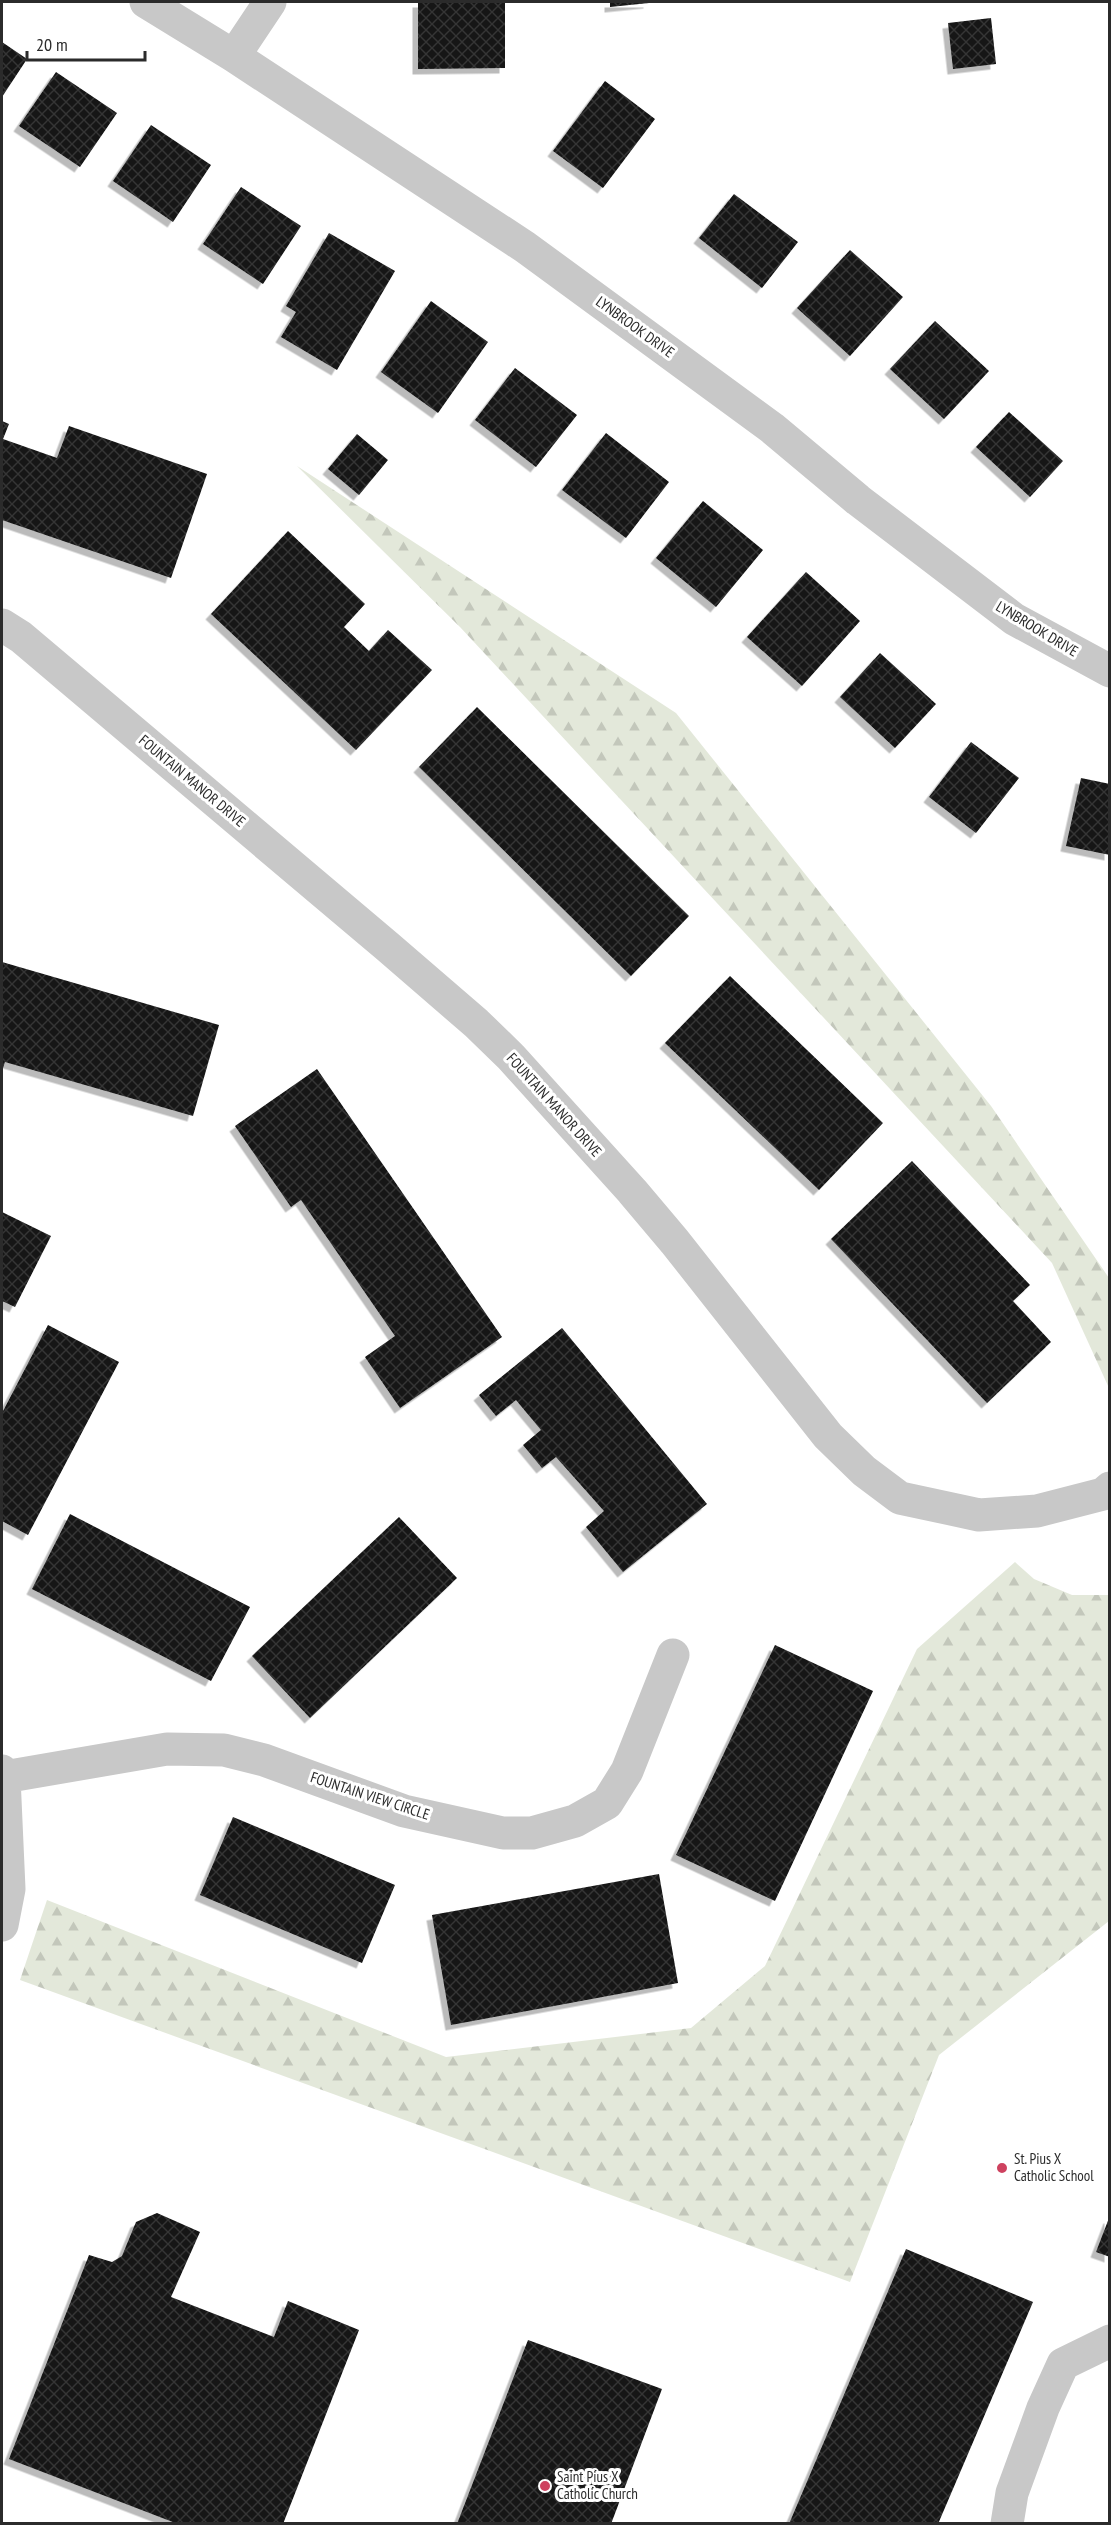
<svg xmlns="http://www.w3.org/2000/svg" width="1111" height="2525" viewBox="0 0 1111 2525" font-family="'PT Sans Narrow',sans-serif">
  <defs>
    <pattern id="forest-firs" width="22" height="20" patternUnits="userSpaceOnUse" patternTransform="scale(1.5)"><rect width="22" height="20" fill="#e3e8da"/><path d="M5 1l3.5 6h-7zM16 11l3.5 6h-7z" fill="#c3c7bb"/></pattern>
    <pattern id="building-cross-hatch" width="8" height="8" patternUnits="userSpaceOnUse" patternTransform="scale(1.5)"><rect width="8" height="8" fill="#121212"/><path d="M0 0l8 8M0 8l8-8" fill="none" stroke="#353535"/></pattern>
    <filter id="shadow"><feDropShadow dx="-5.5" dy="5.5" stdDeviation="0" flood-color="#0004"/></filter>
  </defs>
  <rect width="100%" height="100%" fill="#fff"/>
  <path fill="url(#forest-firs)" d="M297,466L676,713L991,1106L1109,1278V1388L1052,1263L460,627Z
    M1015,1562L1034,1579L1072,1595H1109V1921L939,2055L850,2282L20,1980L47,1900L446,2057L691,2028L765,1966L917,1649Z"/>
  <path fill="url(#building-cross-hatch)" filter="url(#shadow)" d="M418,2H505V68L418,69Z
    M610,2H649V3L610,7Z
    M991,18L996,64L953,69L948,23Z
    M2,42L27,59L2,97Z
    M56,72L117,113L80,167L19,126Z
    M605,81L655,119L603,188L553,151Z
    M151,125L211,165L173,222L113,181Z
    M241,187L301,226L263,284L203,244Z
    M734,194L798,242L762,288L699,238Z
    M329,233L395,271L337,370L281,337L296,312L286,306Z
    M850,250L903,297L850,356L797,308Z
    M431,301L488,342L438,413L381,372Z
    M935,321L989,371L944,419L890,369Z
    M515,368L577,415L536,467L475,420Z
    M1009,412L1063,461L1030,497L976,447Z
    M2,421L9,424L3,439L57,458L69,426L207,474L171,578L2,520Z
    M606,433L669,482L626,538L562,490Z
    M357,434L388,460L359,495L328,469Z
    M703,501L763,550L716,607L656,558Z
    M288,531L365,604L344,627L369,651L388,630L432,670L356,750L211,614Z
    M806,572L860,621L802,686L747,637Z
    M880,653L936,704L895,748L840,697Z
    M477,707L689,916L631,976L419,767Z
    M971,742L1019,778L976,833L929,797Z
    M1081,778L1110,784V855L1066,846Z
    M2,962L219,1025L193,1116L5,1062L2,1071Z
    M730,976L883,1123L819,1190L665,1043Z
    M317,1069L502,1337L400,1408L365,1357L395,1336L301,1200L291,1207L235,1126Z
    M912,1161L1030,1285L1013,1301L1051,1342L987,1403L831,1239Z
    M2,1212L51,1236L15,1307L2,1301Z
    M48,1325L119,1362L28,1535L2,1521V1413Z
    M562,1328L707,1504L623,1572L586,1527L604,1511L556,1457L542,1468L523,1445L541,1430L516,1400L496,1416L479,1395Z
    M70,1514L250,1607L211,1681L32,1589Z
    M399,1517L457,1578L310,1718L252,1656Z
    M775,1645L873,1691L775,1901L676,1855Z
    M233,1817L395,1885L362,1963L200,1895Z
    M659,1874L678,1983L451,2025L432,1915Z
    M157,2213L200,2232L171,2297L274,2337L288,2301L359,2330L283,2524H178L9,2459L89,2255L112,2262L122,2256L136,2222Z
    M1109,2218H1110V2257L1096,2252Z
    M906,2249L1033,2302L938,2524H789Z
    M528,2340L662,2389L611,2524H457Z"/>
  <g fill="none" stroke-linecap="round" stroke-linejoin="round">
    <path stroke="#c8c8c8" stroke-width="33" d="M146,2L234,56L525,247L772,428L858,500L1014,619L1110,671
      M234,56L270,2
      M2,625L21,637L388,947L476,1023L511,1057L632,1191L675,1242L828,1436L864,1471L900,1498L979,1515L1037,1511L1103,1494L1110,1488
      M2,1771L4,1777L9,1889L2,1925
      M4,1777L167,1749L224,1750L264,1760L404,1811L503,1833H532L575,1821L607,1803L627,1771L673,1655
      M1007,2524L1012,2493L1043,2408L1063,2364L1110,2341"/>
  </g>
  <g fill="#ce425f" stroke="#fff" stroke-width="2">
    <circle cx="1002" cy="2168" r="6"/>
    <circle cx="545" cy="2486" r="6"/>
  </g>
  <g text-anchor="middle" stroke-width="6" stroke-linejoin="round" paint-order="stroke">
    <g font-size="15" fill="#2b2b2b" stroke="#fff">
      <text transform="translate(635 327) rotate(36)" y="5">LYNBROOK DRIVE</text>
      <text transform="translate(1037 629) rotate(31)" y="5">LYNBROOK DRIVE</text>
      <text transform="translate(192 781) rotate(40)" y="5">FOUNTAIN MANOR DRIVE</text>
      <text transform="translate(554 1105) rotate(48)" y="5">FOUNTAIN MANOR DRIVE</text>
      <text transform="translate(370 1796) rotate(18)" y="5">FOUNTAIN VIEW CIRCLE</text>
    </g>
    <g font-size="15" fill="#2b2b2b" stroke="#fff" text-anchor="start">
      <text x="1014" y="2164">St. Pius X<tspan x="1014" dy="17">Catholic School</tspan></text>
      <text x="557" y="2482">Saint Pius X<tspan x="557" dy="17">Catholic Church</tspan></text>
    </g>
  </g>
  <rect width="1111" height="2525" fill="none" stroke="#2b2b2b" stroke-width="6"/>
  <path d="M27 51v9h118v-9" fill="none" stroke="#2b2b2b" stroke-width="3"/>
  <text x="36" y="51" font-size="18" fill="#2b2b2b" stroke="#ffffff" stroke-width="4.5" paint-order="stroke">20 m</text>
</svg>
